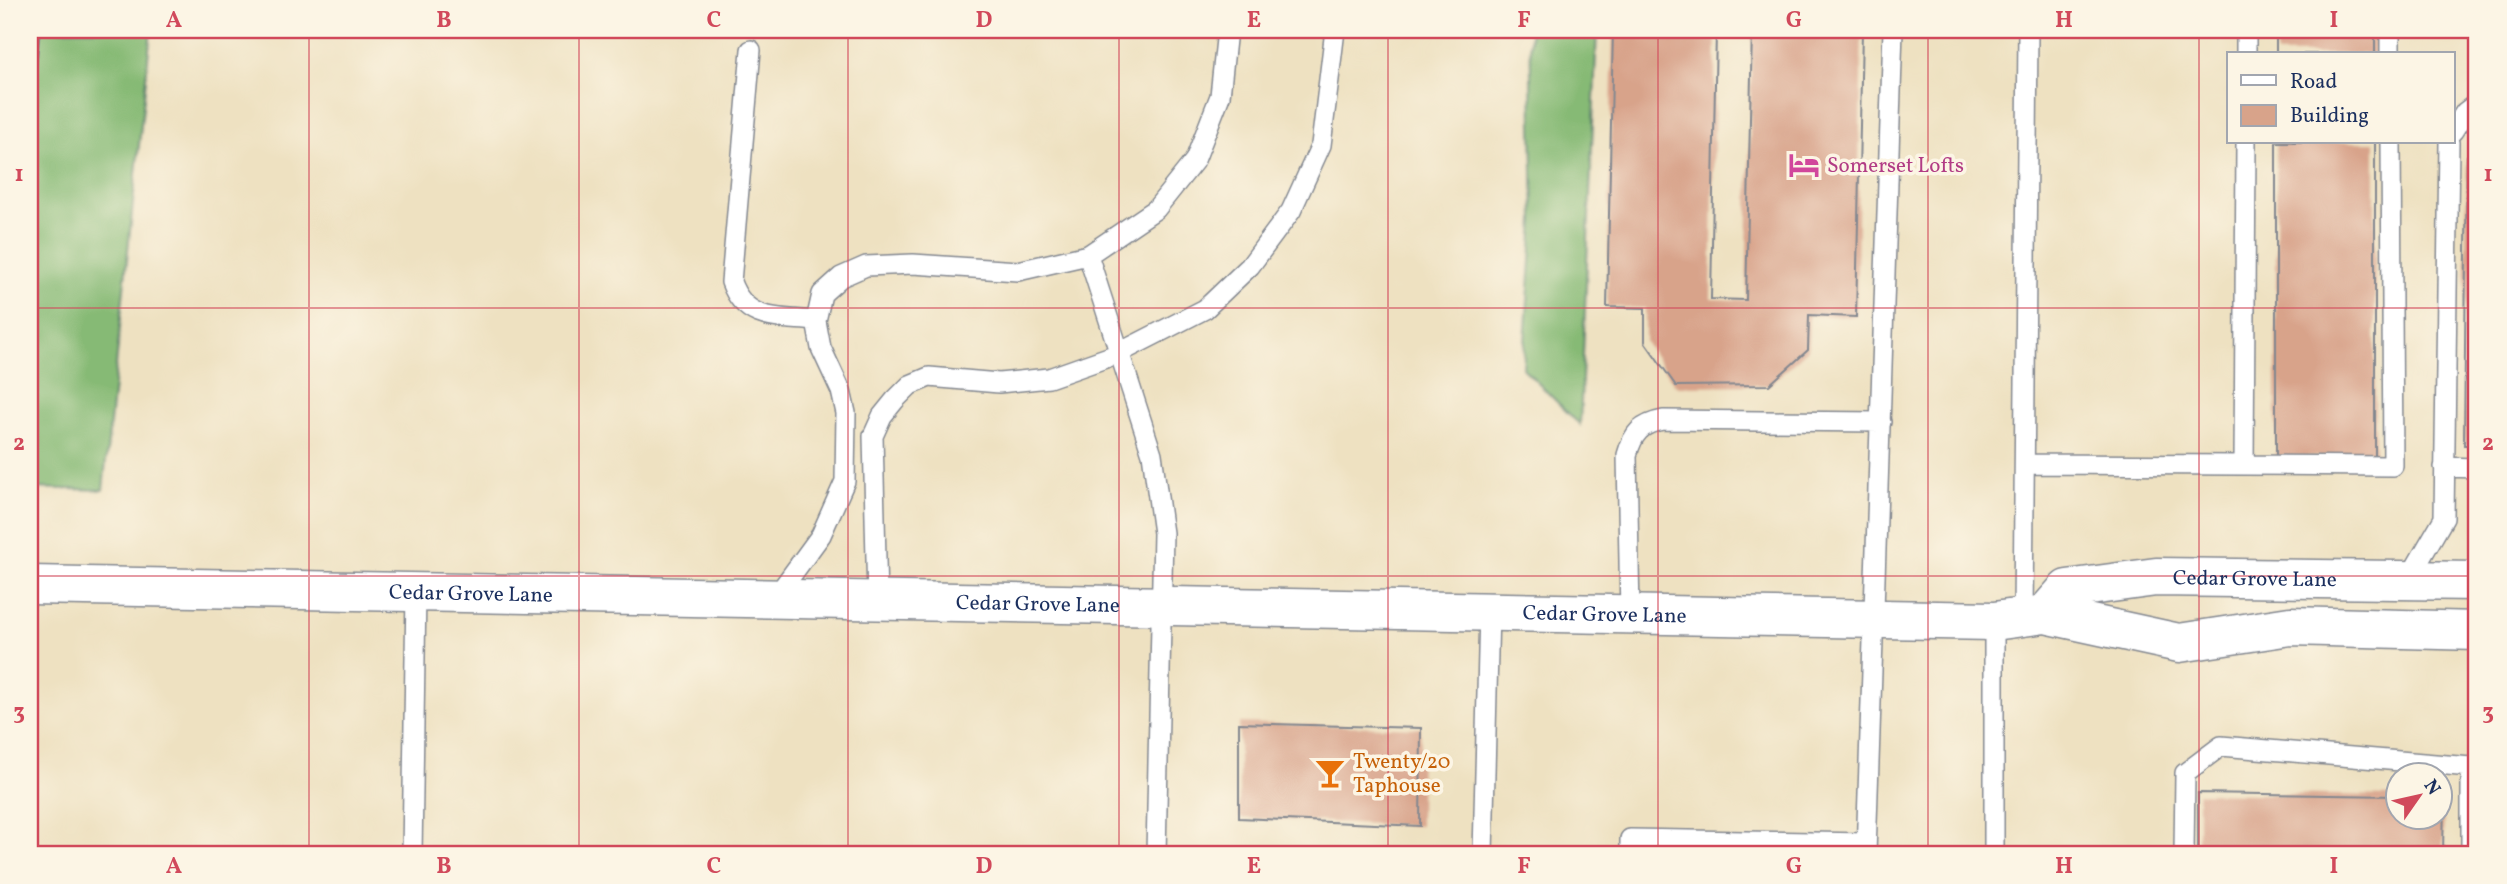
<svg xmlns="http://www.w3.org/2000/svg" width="2507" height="884" viewBox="0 0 2507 884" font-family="Vollkorn,serif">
  <rect width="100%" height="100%" fill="#fcf5e5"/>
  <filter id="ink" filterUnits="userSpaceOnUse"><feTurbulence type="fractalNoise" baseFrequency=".0143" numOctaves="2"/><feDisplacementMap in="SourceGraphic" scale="14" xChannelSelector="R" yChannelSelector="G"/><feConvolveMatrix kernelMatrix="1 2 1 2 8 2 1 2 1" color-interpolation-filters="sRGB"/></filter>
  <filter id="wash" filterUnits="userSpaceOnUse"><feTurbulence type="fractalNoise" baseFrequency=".00686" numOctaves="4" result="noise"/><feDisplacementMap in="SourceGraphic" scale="28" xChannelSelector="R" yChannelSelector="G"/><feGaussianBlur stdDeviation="1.57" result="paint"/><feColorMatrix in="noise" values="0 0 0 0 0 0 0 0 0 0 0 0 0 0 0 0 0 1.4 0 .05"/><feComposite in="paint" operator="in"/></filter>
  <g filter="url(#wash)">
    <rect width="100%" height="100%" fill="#eee1c1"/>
    <path fill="#86ba75" stroke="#50746a" stroke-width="2" d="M30,30H151L103,490L30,488Z
      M1530,30H1597L1580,425L1523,368L1534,220Z"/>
    <g id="blocks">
      <path fill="#d8a38a" d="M30,30H40L32,104H30Z
        M1613,30H1716L1711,299L1746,300L1752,30H1862L1856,317L1809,315L1808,350L1769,385L1676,386L1645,342V308L1607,307Z
        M2276,30H2375V54H2276Z
        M2276,142H2375V457L2276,456Z
        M2467,156H2477V445H2464Z
        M1239,723L1421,728L1420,826L1239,818Z
        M2198,793L2398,796V818H2440V796H2444L2443,854H2198Z"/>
    </g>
  </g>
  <g filter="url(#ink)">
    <use href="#blocks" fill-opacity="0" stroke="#848890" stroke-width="2"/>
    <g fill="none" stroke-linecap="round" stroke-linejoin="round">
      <g stroke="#848890" stroke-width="22">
        <path id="lane" d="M2390,30V54
          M751,50L731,282C746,323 778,317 816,321
          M2246,54V30
          M2453,131L2465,112L2477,103
          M1088,255L1152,454L1163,533L1156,854
          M2026,464L2244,465L2246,142
          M2244,465L2393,466L2391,142
          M2444,467L2477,468
          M2408,580L2444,518L2449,142
          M775,598L821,535L845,481L846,413L841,391L821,348L816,321L822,294L841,277L866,266L913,264L1018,271L1088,255L1156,209L1195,160L1220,96L1227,30
          M877,600L873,436L882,416L895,400L910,385L929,377L999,383L1049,378L1117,354L1205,309L1250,266L1291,211L1321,145L1335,30
          M1630,614L1627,455C1633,433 1641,424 1663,420L1881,422
          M2023,617L2028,30
          M412,854L416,592
          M1483,854L1489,611
          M1630,854V839L1866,843
          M1866,854L1893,30
          M1994,854V621
          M2184,854L2185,773L2221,746L2471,767L2477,763
          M2471,854V767"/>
      </g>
      <g stroke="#848890" stroke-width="41">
        <g id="secondary">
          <path id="s1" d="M30,585L1994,621L2045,614L2179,643L2290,626L2477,631"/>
          <path id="s2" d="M2045,614L2067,589L2156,577L2477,581"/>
        </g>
      </g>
      <use href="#lane" stroke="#fff" stroke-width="19"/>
      <use href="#secondary" stroke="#fff" stroke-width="38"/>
    </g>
  </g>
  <path fill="none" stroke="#d1495b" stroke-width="2" stroke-opacity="0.55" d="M309,30V854M579,30V854M848,30V854M1119,30V854M1388,30V854M1658,30V854M1928,30V854M2199,30V854M30,308H2477M30,576H2477"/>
  <defs>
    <g id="hotel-bare" transform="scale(2.415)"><path d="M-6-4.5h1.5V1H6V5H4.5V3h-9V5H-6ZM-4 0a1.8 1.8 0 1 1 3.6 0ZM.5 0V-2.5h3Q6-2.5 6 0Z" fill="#d1479c" stroke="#fcf5e5" stroke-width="2.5" paint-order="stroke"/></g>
    <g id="bar-bare" transform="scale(2.415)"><path d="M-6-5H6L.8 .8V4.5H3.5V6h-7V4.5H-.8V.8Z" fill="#e8710a" stroke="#fcf5e5" stroke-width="2.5" paint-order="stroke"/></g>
  </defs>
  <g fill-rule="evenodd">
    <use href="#hotel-bare" x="1804" y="165"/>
    <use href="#bar-bare" x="1330" y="773"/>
  </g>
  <g text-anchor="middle" stroke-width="7" stroke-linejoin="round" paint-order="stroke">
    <g font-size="21" fill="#b23c85" stroke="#fcf5e5" text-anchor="start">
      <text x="1827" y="172">Somerset Lofts</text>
    </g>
    <g font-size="21" fill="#1b2f5e" stroke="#fcf5e5">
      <text dy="7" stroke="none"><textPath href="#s2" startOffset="222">Cedar Grove Lane</textPath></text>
      <text dy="7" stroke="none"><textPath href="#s1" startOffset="441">Cedar Grove Lane</textPath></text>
      <text dy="7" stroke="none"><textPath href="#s1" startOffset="1008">Cedar Grove Lane</textPath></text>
      <text dy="7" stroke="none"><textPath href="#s1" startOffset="1575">Cedar Grove Lane</textPath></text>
    </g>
    <g font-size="21" fill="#c56008" stroke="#fcf5e5" text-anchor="start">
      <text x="1353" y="768">Twenty/20<tspan x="1353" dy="24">Taphouse</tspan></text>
    </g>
  </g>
  <rect width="2507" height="884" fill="none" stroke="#fcf5e5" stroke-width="77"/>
  <rect x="2227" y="52" width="228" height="91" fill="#fcf5e5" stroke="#a2a6af" stroke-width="2"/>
  <rect x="2241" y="75" width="35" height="10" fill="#ffffff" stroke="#a2a6af" stroke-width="2"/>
  <text x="2290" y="88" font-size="21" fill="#1b2f5e">Road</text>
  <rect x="2241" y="105" width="35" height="21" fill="#d8a38a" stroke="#a2a6af" stroke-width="2"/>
  <text x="2290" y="122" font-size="21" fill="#1b2f5e">Building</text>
  <g transform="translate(2419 796) rotate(56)"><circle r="33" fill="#fcf5e5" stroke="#a2a6af" stroke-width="2"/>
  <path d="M0-5L12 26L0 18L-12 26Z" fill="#d1495b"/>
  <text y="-10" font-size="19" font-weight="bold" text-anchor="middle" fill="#1b2f5e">N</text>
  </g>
  <rect x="38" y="38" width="2430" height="808" fill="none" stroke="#d1495b" stroke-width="2.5"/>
  <g font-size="23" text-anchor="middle" font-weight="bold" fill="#d1495b">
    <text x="174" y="27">A</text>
    <text x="444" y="27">B</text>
    <text x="714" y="27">C</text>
    <text x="984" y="27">D</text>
    <text x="1254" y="27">E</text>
    <text x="1524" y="27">F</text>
    <text x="1794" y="27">G</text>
    <text x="2064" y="27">H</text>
    <text x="2334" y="27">I</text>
    <text x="19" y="181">1</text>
    <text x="2488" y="181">1</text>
    <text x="19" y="450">2</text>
    <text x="2488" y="450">2</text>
    <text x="19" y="719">3</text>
    <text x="2488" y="719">3</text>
    <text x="174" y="873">A</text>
    <text x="444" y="873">B</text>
    <text x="714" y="873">C</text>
    <text x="984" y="873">D</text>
    <text x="1254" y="873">E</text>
    <text x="1524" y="873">F</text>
    <text x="1794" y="873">G</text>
    <text x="2064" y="873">H</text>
    <text x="2334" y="873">I</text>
  </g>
</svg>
